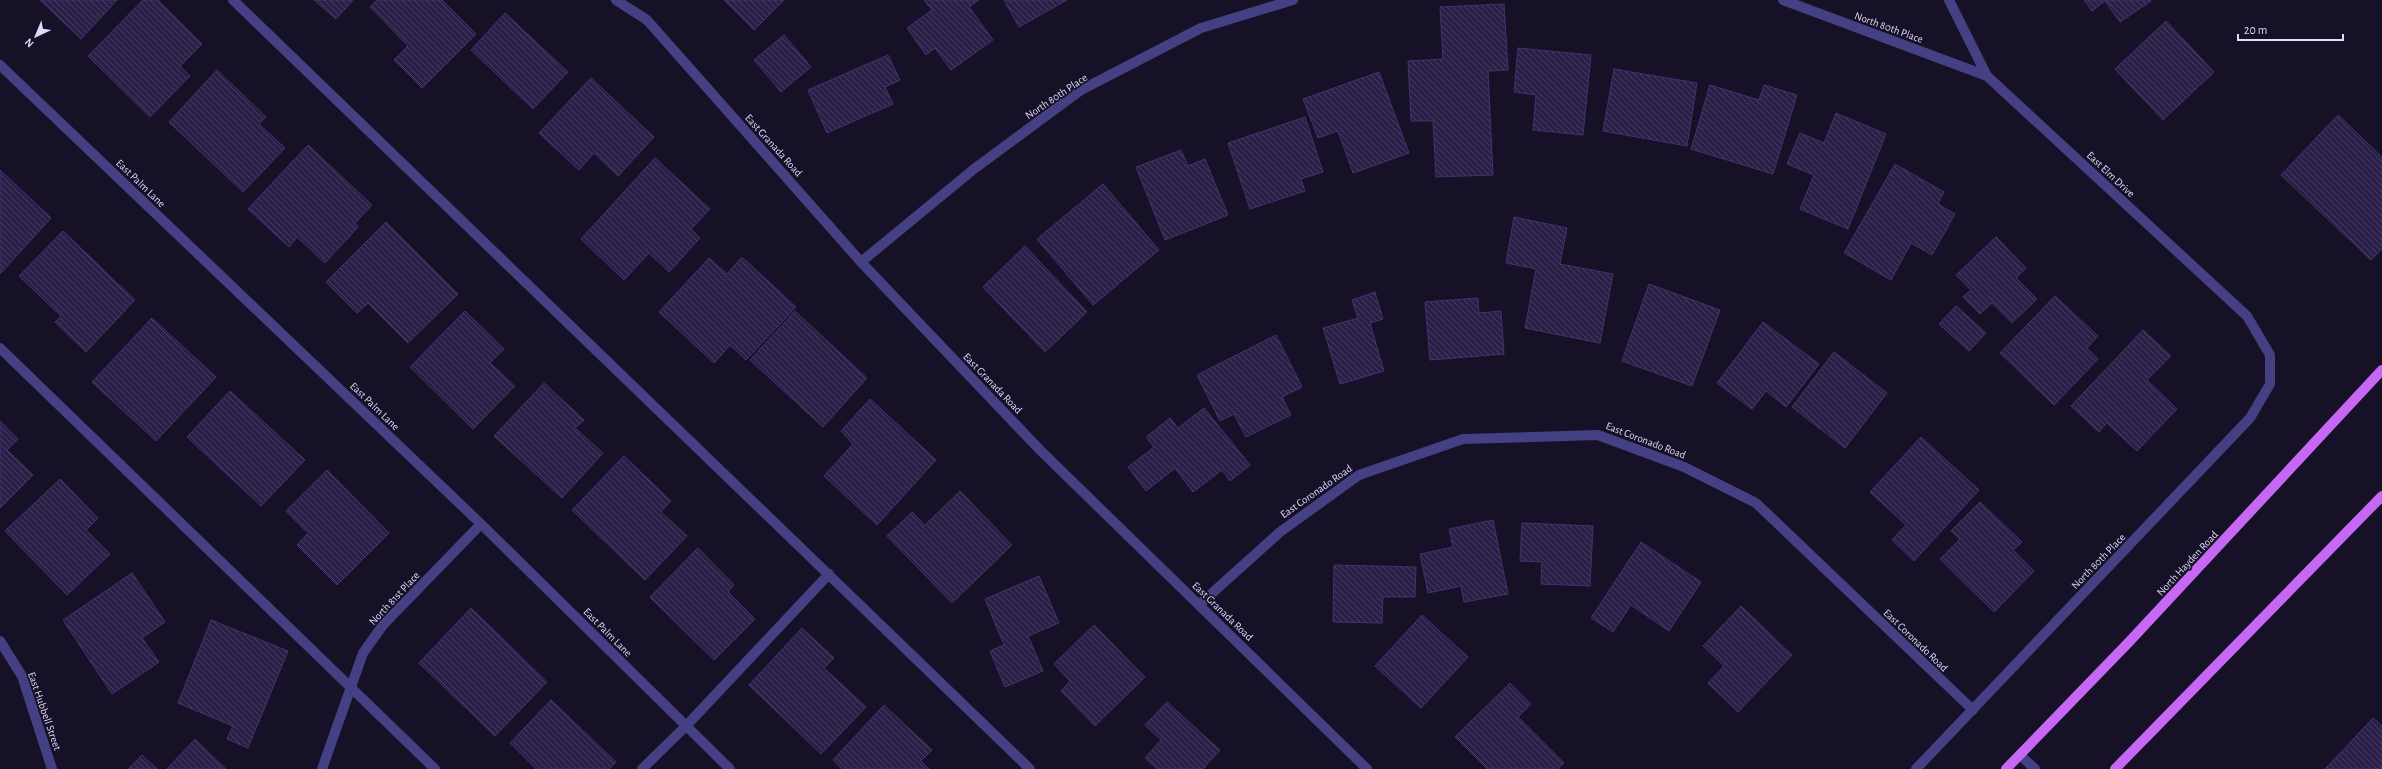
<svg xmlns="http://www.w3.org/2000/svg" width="2382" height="769" viewBox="0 0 2382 769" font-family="'Alegreya Sans',sans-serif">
  <defs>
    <pattern id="building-back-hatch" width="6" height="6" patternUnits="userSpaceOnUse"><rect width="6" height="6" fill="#291f47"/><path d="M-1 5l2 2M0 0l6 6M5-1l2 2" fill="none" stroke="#483f62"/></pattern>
  </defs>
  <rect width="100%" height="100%" fill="#161127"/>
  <path fill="url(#building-back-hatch)" stroke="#423271" d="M40,0H117L81,39Z
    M143,0H158L202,44L180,66L190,76L150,117L88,56Z
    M314,0H353L336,19Z
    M377,0H442L476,34L422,88L394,60L408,46L370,7Z
    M724,0H784L754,30Z
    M924,0H979L969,7L993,40L951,70L935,48L926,55L907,28L932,10Z
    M1004,0H1067L1019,27Z
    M2084,0H2150L2151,1L2120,22L2105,1L2092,11Z
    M1504,4L1508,70L1488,71L1493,175L1436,177L1433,121H1411L1408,61L1443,59L1440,7Z
    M505,13L568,72L533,109L471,50Z
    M2166,21L2214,72L2163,120L2115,69Z
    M784,35L811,67L781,92L754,60Z
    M1518,48L1591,55L1583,135L1533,130L1536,95L1514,92Z
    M888,55L900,80L885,87L893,104L827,133L808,90Z
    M1614,69L1697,83L1687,146L1603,131Z
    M217,70L266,117L259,124L285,148L243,192L169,122Z
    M1379,72L1409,153L1353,173L1338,131L1318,138L1303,99Z
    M591,78L654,137L618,176L594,153L579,170L539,133Z
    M1710,85L1759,100L1764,85L1797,95L1773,174L1691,149Z
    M1836,113L1886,134L1848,229L1800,209L1814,175L1787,164L1800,133L1824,143Z
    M2338,115L2382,157V249L2371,260L2281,175Z
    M1305,117L1323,172L1301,179L1305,191L1250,209L1228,143Z
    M308,145L372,205L355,223L358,227L325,263L297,237L289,247L248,209Z
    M1181,150L1188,166L1205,159L1228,215L1165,240L1136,167Z
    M655,158L710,209L691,229L700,238L669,272L649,253L624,280L581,239Z
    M1895,164L1944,192L1938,204L1955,214L1932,255L1911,243L1891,280L1844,253Z
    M0,170L51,218L0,274Z
    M1103,184L1159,250L1093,305L1037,239Z
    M1514,217L1567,228L1560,264L1613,274L1600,343L1525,328L1536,269L1506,263Z
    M386,222L458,294L408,343L368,303L357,313L326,282Z
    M63,231L135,300L86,352L55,322L61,316L19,276Z
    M1996,237L2026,268L2016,278L2037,299L2012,323L1992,303L1980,314L1963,297L1971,290L1956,275Z
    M1025,246L1087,312L1045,352L983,287Z
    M742,257L796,307L746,360L730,345L714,363L659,312L709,258L727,274Z
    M1649,284L1720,310L1692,386L1622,361Z
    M1375,292L1383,319L1370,323L1384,371L1340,384L1323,328L1358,318L1352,300Z
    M2055,296L2098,336L2087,348L2098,359L2054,405L2000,353Z
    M1478,298L1479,313L1501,311L1504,354L1430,360L1425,302Z
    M1956,306L1986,333L1969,351L1939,324Z
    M465,311L504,349L490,363L515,386L473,429L410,367Z
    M795,311L867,378L823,427L750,360Z
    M152,318L216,377L156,441L92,382Z
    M1763,322L1819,364L1786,407L1766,391L1752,409L1717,383Z
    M2143,330L2171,356L2147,380L2177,409L2137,451L2107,423L2099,432L2071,406Z
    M1276,335L1302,387L1282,397L1291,415L1246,437L1234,414L1220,421L1197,375Z
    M1834,352L1887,393L1845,448L1792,407Z
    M544,383L584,420L575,428L603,453L562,498L494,436Z
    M230,391L305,460L261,506L187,437Z
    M870,399L936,460L877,525L824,476L853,444L841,431Z
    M1204,408L1250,465L1230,481L1222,470L1193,492L1175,468L1146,491L1128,467L1154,447L1146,437L1170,418L1178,428Z
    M0,421L18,439L7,450L33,475L0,508Z
    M1921,437L1979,490L1914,561L1892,540L1906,525L1870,492Z
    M624,456L671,501L661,512L687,536L645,580L572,510Z
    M327,470L389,533L337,585L297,545L308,533L286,511Z
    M60,479L98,518L86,530L110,554L67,595L5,531Z
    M960,491L1012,545L952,603L887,536L912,512L925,525Z
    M1980,502L2022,542L2013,550L2034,571L1994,612L1940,559L1960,539L1951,531Z
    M1493,520L1508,594L1464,602L1461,586L1428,593L1420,554L1453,547L1449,529Z
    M1522,523L1593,526L1590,586L1541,584L1542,562L1520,561Z
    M1641,542L1701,582L1669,631L1631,605L1613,632L1591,618Z
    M698,548L734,585L728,592L755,619L714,660L650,597Z
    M1334,565L1416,567L1415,597H1383L1382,623L1333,622Z
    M132,573L165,622L142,638L159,662L112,694L63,620Z
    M1039,576L1059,623L1028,636L1043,671L1005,687L990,651L1004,645L985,599Z
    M1741,606L1792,655L1738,712L1708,683L1724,666L1703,646Z
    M471,608L547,682L495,736L419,663Z
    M1422,615L1468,657L1421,708L1375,666Z
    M211,620L288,651L248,748L227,739L233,726L178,703Z
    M1094,625L1145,677L1095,726L1061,691L1070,681L1054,664Z
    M802,628L834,658L824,668L866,707L821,754L749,685Z
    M1510,683L1531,704L1518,717L1564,763L1558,769H1487L1455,737Z
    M551,700L616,762L609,769H536L510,743Z
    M1167,702L1220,750L1203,769H1157L1145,758L1161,740L1145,725Z
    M884,705L932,750L921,761L929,769H842L833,760Z
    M2373,718L2382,726V769H2325Z
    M195,739L226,769H167Z
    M142,755L157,769H128Z"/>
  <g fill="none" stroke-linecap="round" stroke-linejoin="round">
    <path stroke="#454083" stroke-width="10" d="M233,0L1030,769
      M616,0L647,20L861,262L1040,450L1367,769
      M1783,0L1987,76
      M0,65L481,524L730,769
      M861,262L974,169L1081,90L1201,28L1293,0
      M0,348L435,769
      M1200,604L1280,532L1359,475L1463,439L1598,435L1684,467L1756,503L1973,710
      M0,641L22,676L52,769
      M2020,755L2035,769
      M322,769L363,653L383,625L481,524
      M642,769L686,726L829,574
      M1916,769L2250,418L2270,384V355L2247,316L1987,76L1949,0"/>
    <path stroke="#c768f5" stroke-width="10" d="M2006,769L2129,642L2382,370
      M2115,769L2382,496"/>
  </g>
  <g text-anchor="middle" stroke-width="3.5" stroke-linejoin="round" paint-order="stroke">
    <g font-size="11" fill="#dfdafd" stroke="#161127">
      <text transform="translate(1889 27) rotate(20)" y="4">North 80th Place</text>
      <text transform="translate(1056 96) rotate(-34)" y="4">North 80th Place</text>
      <text transform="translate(774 145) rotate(48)" y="4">East Granada Road</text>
      <text transform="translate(2111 174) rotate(43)" y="4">East Elm Drive</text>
      <text transform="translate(141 183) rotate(44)" y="4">East Palm Lane</text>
      <text transform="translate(993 383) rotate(46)" y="4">East Granada Road</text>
      <text transform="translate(375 406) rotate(44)" y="4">East Palm Lane</text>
      <text transform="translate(1646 440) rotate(21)" y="4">East Coronado Road</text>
      <text transform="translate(1316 491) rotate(-35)" y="4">East Coronado Road</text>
      <text transform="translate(2098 561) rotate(-46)" y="4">North 80th Place</text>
      <text transform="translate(2187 563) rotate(-47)" y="4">North Hayden Road</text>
      <text transform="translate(394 598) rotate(-47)" y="4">North 81st Place</text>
      <text transform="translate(1223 611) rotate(44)" y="4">East Granada Road</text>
      <text transform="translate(608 632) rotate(45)" y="4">East Palm Lane</text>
      <text transform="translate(1916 640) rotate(44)" y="4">East Coronado Road</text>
      <text transform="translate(45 711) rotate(71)" y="4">East Hubbell Street</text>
    </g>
  </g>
  <g transform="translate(36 36) rotate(224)" stroke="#161127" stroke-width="3" paint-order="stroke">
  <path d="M0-3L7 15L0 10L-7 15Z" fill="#dfdafd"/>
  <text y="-6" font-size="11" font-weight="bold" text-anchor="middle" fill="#dfdafd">N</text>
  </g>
  <path d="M2238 34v6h105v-6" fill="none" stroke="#dfdafd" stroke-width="2"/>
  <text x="2244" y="34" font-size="12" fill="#dfdafd" stroke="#161127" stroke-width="3" paint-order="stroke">20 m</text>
</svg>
